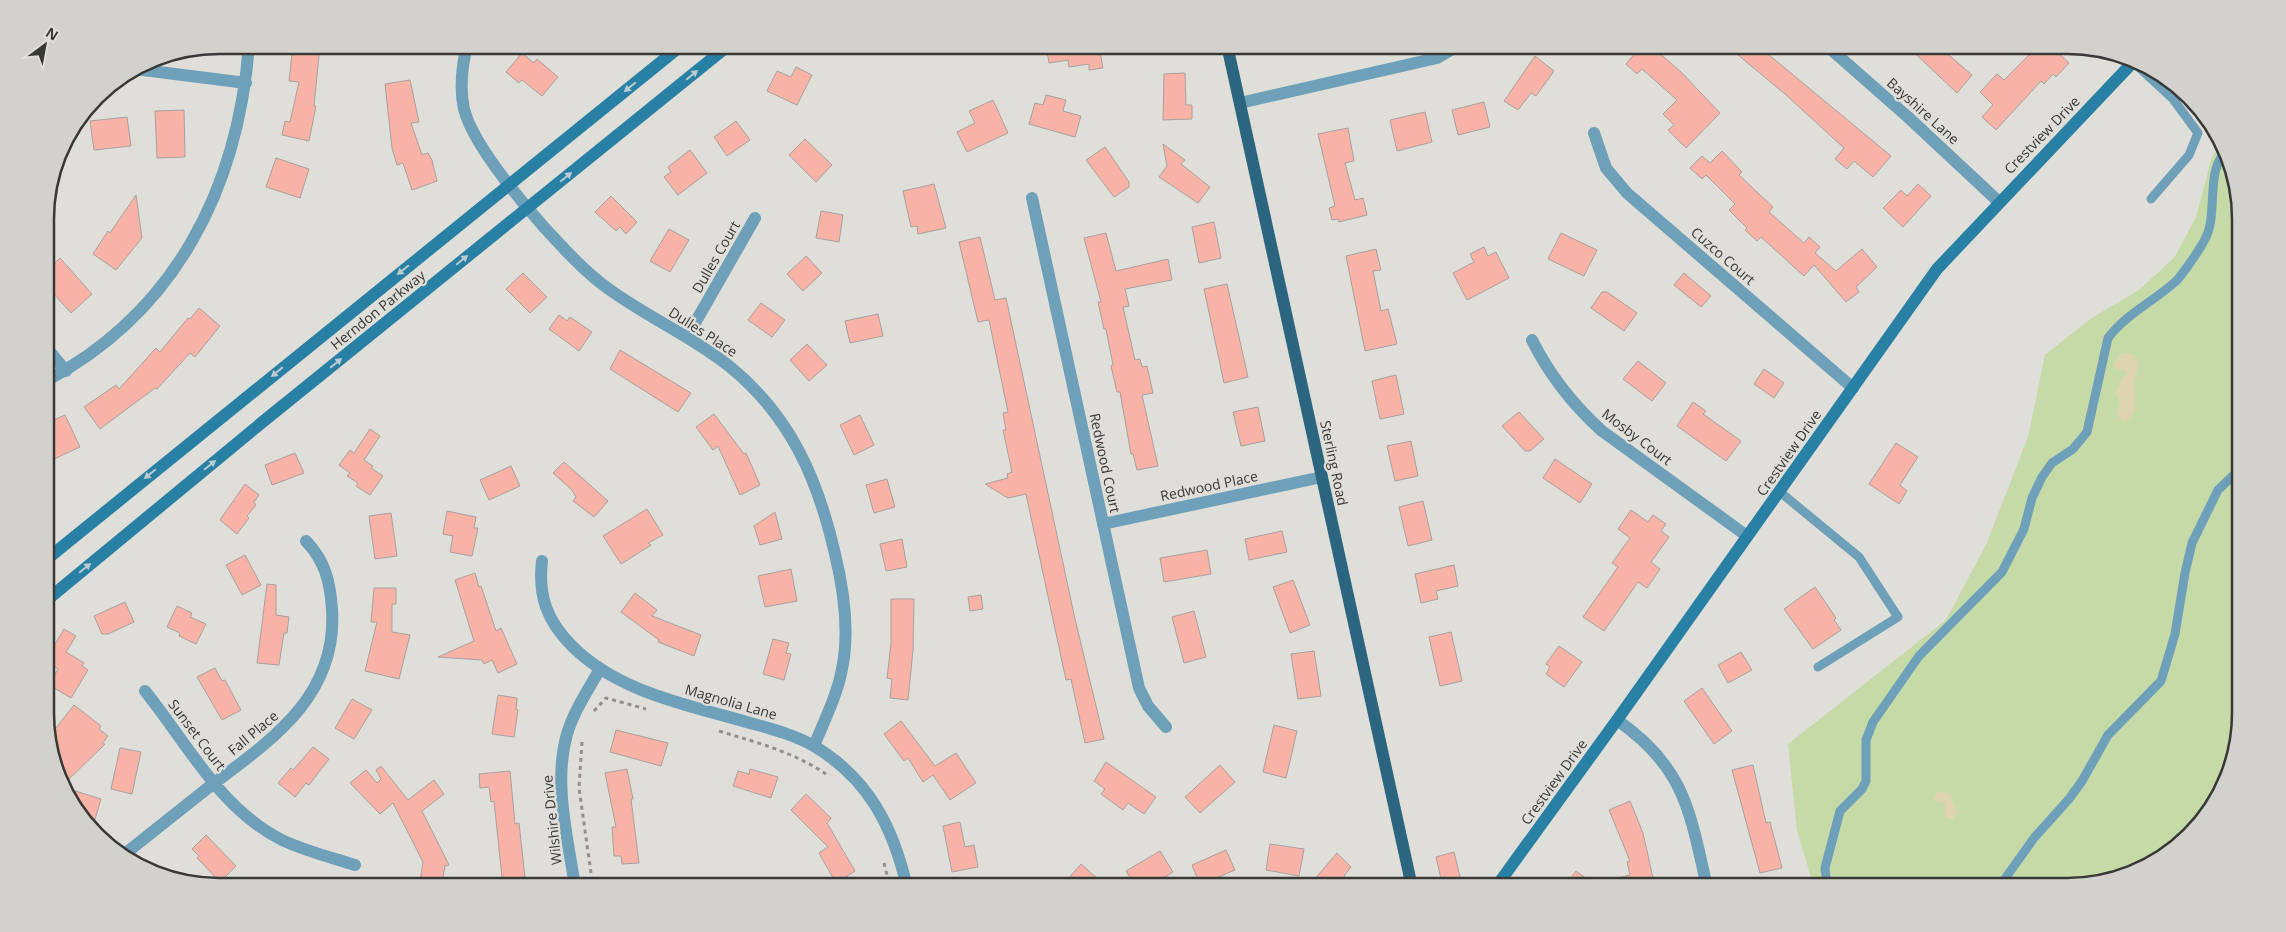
<svg xmlns="http://www.w3.org/2000/svg" width="2286" height="932" viewBox="0 0 2286 932" font-family="'Open Sans',sans-serif">
  <rect width="100%" height="100%" fill="#e0ded9"/>
  <path fill="#c5daa7" d="M2219,147L2239,196L2241,713L2232,769L2205,819L2173,851L2123,878L2078,887H1814L1797,831L1788,744L1946,620L1986,545L2028,437L2045,355L2090,319L2139,290L2175,257L2196,217L2212,157Z"/>
  <path fill="#ded5b0" d="M2130,353L2134,355C2141,366 2135,375 2134,387C2134,398 2138,407 2131,418L2124,422L2117,416L2120,402L2115,392L2126,373L2123,369H2116L2114,365L2121,354Z
    M1944,791L1951,795L1957,812L1952,820L1945,817V803L1935,801L1934,798L1936,793Z"/>
  <path fill="#f9b2a6" stroke="#a7a1a0" d="M293,45H320L314,106H316L309,141L282,135L285,121L290,122L299,82L289,81Z
    M1046,45H1099L1103,68L1089,70V64L1069,67L1068,60L1049,63Z
    M1642,45H1650L1681,72L1720,113L1686,148L1668,130L1674,125L1663,114L1677,100L1642,69L1637,74L1626,64Z
    M1726,45H1757L1891,156L1873,177L1854,161L1847,169L1835,159L1844,148L1785,94Z
    M1906,45H1937L1972,75L1957,93Z
    M2043,45H2050L2069,63L2056,77L2053,74L2044,84L2041,81L1996,130L1982,117L1993,105L1980,92L1997,74L2004,80L2034,50L2037,52Z
    M522,53L534,63L537,59L558,77L542,96L522,80L519,83L506,72Z
    M1535,56L1554,71L1536,96L1531,93L1518,110L1504,101Z
    M796,67L812,75L797,105L767,91L777,71L791,77Z
    M1185,73L1186,105H1192V119L1163,120L1164,74Z
    M410,80L419,122L411,123L422,155L428,153L432,160L437,181L412,190L403,163L397,165L392,148L385,84Z
    M1046,95L1066,100L1063,111L1081,116L1075,137L1029,124L1035,103L1043,105Z
    M993,100L1008,133L967,152L957,132L975,123L969,111Z
    M1484,102L1490,127L1458,135L1452,110Z
    M184,110L185,157L157,158L155,111Z
    M1425,112L1432,142L1397,151L1390,120Z
    M127,117L131,146L94,150L90,121Z
    M736,121L750,140L727,156L714,137Z
    M1348,128L1354,161L1345,163L1355,200L1363,198L1367,215L1339,222L1338,219L1332,220L1329,208L1335,206L1318,134Z
    M805,139L832,165L816,182L789,155Z
    M1163,144L1185,160L1181,164L1210,187L1198,203L1159,177L1167,166Z
    M1105,147L1129,182V187L1114,197L1086,160Z
    M690,150L707,173L678,195L664,177L671,172L668,167Z
    M1722,151L1742,172L1739,175L1773,207L1769,212L1804,243L1809,237L1820,247L1815,253L1836,271L1862,249L1877,267L1856,287L1859,292L1846,302L1814,265L1804,276L1761,237L1757,241L1745,230L1747,228L1729,210L1735,204L1706,175L1702,179L1690,168L1702,156L1710,163Z
    M276,158L309,169L300,198L266,187Z
    M934,184L946,228L918,234L917,226L911,227L903,191Z
    M1918,184L1931,196L1903,227L1883,208L1901,190L1907,196Z
    M136,195L142,238L116,270L93,254L108,231L110,233Z
    M611,196L637,222L626,234L620,227L616,231L595,212Z
    M821,211L843,215L839,242L816,238Z
    M1214,222L1221,258L1199,263L1192,227Z
    M669,229L689,240L670,272L650,261Z
    M1106,233L1116,271L1168,259L1172,280L1125,289L1129,306L1123,307L1135,360L1140,359L1142,367L1147,366L1153,393L1142,395L1158,466L1137,470L1133,454H1131L1120,392H1117L1111,366L1113,365L1106,329H1104L1098,302H1101L1084,238Z
    M1561,233L1597,250L1584,276L1548,259Z
    M980,237L995,300L1006,298L1075,619L1104,739L1085,743L1071,679L1066,680L1026,494L1008,498L985,484L1008,478L1007,474L1012,472L1003,430H1006L1003,413L1008,412L989,320L978,322L959,242Z
    M1484,247L1488,256L1496,252L1509,278L1467,300L1453,273L1474,262L1470,254Z
    M1376,249L1381,270L1373,271L1381,311L1388,309L1397,344L1365,351L1346,256Z
    M806,256L822,273L803,291L787,274Z
    M60,258L92,294L71,313L53,293L46,300V271Z
    M523,273L547,297L530,313L506,289Z
    M1684,273L1711,296L1701,307L1674,285Z
    M1227,284L1248,377L1224,383L1204,289Z
    M1602,292H1607L1637,313L1624,331L1591,308Z
    M761,303L785,320L772,337L748,320Z
    M199,308L220,326L195,357L190,353L157,389L155,388L100,429L84,407L116,385L119,389L156,348L160,352L188,318L190,319Z
    M878,314L883,336L850,343L845,321Z
    M559,315L567,321L570,317L592,332L579,351L549,329Z
    M807,344L827,365L809,381L790,360Z
    M620,350L691,393L678,412L610,369Z
    M1638,361L1666,383L1652,401L1623,379Z
    M1764,369L1784,383L1774,398L1754,384Z
    M1396,375L1404,414L1380,419L1372,381Z
    M1693,402L1706,411L1703,414L1741,441L1726,461L1677,426Z
    M1258,407L1265,441L1241,446L1233,412Z
    M1519,412L1544,439L1530,451H1525L1502,426Z
    M714,414L744,454L746,453L760,485L740,495L718,446L713,450L696,427Z
    M65,415L80,447L54,459L47,444V427L53,425L51,421Z
    M860,415L874,445L854,455L840,425Z
    M370,429L380,436L364,460L373,466L371,468L383,476L370,495L356,486L358,483L347,476L350,473L339,465L350,450L354,453Z
    M1411,441L1418,476L1395,481L1387,446Z
    M1896,443L1918,457L1900,485L1907,491L1899,504L1869,484Z
    M295,453L304,473L272,485L265,465Z
    M1555,459L1592,484L1580,503L1543,478Z
    M564,462L608,501L594,517L573,501L576,497L572,490L553,473Z
    M511,466L520,486L489,500L480,480Z
    M887,479L895,507L874,513L866,485Z
    M245,484L259,495L254,502L256,505L247,516L249,518L237,534L220,520Z
    M1423,501L1432,540L1408,546L1399,507Z
    M647,509L663,535L648,543L651,545L621,564L603,536Z
    M1631,510L1648,522L1653,515L1666,524L1661,531L1669,537L1651,562L1660,569L1647,588L1638,582L1604,631L1583,617L1618,567L1612,563L1630,538L1618,529Z
    M447,511L476,517L474,528H478L472,556L450,552L453,536L443,534Z
    M775,512L782,539L760,545L754,526Z
    M391,513L397,556L375,559L369,516Z
    M1282,531L1287,552L1249,560L1245,539Z
    M902,539L907,567L886,571L880,544Z
    M1207,550L1211,574L1164,582L1160,558Z
    M245,555L261,585L242,595L226,565Z
    M1454,565L1458,586L1436,591L1438,599L1421,603L1415,574Z
    M791,569L797,601L765,607L758,576Z
    M475,573L479,587L481,586L496,631L501,628L517,664L498,673L492,660L484,664L482,660L438,657L474,641L455,580Z
    M1293,580L1310,625L1290,633L1273,587Z
    M267,584L276,585V615L289,617L287,633H284L279,665L257,663Z
    M1815,587L1836,618L1834,620L1841,630L1813,649L1784,609Z
    M374,588H396V604H392V632L410,635L399,679L365,671L377,622H371Z
    M635,593L657,610L652,616L701,635L694,656L658,642L659,640L621,612Z
    M981,595L983,609L970,611L968,597Z
    M891,599H914L913,650L908,700L890,698L892,679L887,678L891,644Z
    M125,602L134,622L108,634H102L94,616Z
    M177,606L192,613L190,617L206,624L196,644L179,636L180,633L167,627Z
    M1194,611L1206,657L1184,663L1172,617Z
    M64,629L76,636L66,652L84,663L82,666L88,670L71,698L49,685L58,669L48,662V656Z
    M1451,632L1462,681L1440,686L1429,637Z
    M773,639L789,643L786,653L791,654L784,680L763,674Z
    M1559,646L1582,662L1564,687L1546,674L1550,667L1546,664Z
    M1314,651L1321,696L1298,699L1291,654Z
    M1741,652L1752,670L1728,683L1718,665Z
    M215,668L222,681L225,680L241,710L222,720L197,677Z
    M1702,688L1732,731L1714,744L1684,701Z
    M498,695L517,698L516,709L518,710L514,737L492,734Z
    M352,699L372,710L354,739L335,728Z
    M74,705L101,726L99,729L108,736L102,744H105L66,782L48,747V738Z
    M901,721L935,766L956,753L976,783L950,800L933,775L923,782L908,758L904,761L884,734Z
    M1274,725L1297,731L1286,778L1263,772Z
    M616,730L668,743L661,766L610,752Z
    M313,747L329,759L309,785L306,783L295,797L278,783L291,768L293,770Z
    M120,748L141,752L132,794L111,789Z
    M1106,762L1156,797L1144,814L1128,803L1123,810L1101,794L1105,789L1094,781Z
    M1220,765L1235,782L1200,813L1185,797Z
    M1753,765L1766,823L1770,822L1782,868L1760,873L1732,770Z
    M381,766L408,800L434,780L444,794L422,811L449,865L445,866L441,887H419L423,862L393,803L380,814L350,783L366,770L377,783L381,779L376,770Z
    M627,769L633,799H631L639,863L622,864L621,856H614L612,827H616L605,773Z
    M750,769L778,777L771,798L733,786L738,771L749,774Z
    M510,771L515,824L519,823L526,887H503L494,801L491,802L489,787L480,788L479,774Z
    M69,789L101,799L92,830L88,828Z
    M806,794L831,818L827,823L855,871L836,883L819,853L828,847L791,810Z
    M1630,801L1643,833L1655,887H1606L1605,881L1630,875L1627,862L1630,861L1609,810Z
    M960,822L965,847L974,845L978,867L952,872L943,826Z
    M206,835L236,866L220,882L197,858L199,856L192,849Z
    M1270,844L1304,849L1299,876L1266,870Z
    M1226,850L1235,870L1200,885L1192,865Z
    M1160,851L1173,872L1149,887H1136L1126,871Z
    M1454,852L1462,885L1443,887L1436,857Z
    M1337,853L1351,867L1344,876L1354,887H1319L1313,881Z
    M1081,864L1107,887H1061Z
    M1576,871L1598,887H1564Z"/>
  <g fill="none" stroke-linecap="round" stroke-linejoin="round">
    <path stroke="#91908c" stroke-width="3" stroke-dasharray="4 4" stroke-linecap="butt" d="M594,711L606,698L646,709
      M719,731C758,743 791,751 826,774
      M582,742L579,788L593,887
      M884,863L890,887"/>
    <path stroke="#6ea0b9" stroke-width="9" d="M2133,62L2173,99L2198,133L2189,155L2151,199
      M1780,492L1859,557L1898,617L1818,667
      M1827,887L1825,868L1840,811L1862,789L1866,781V740L1873,722L1919,656L2002,572L2024,529L2032,498L2042,477L2052,463L2073,449L2087,432L2108,338C2125,315 2154,301 2175,282C2181,277 2203,245 2206,237C2217,216 2207,173 2223,155
      M1999,887L2034,838L2069,799L2082,781L2108,735L2161,681L2175,634L2185,573L2192,543L2218,490L2240,469"/>
    <path stroke="#6ea0b9" stroke-width="12" d="M467,45C462,66 459,87 464,109C475,154 564,255 602,284C642,315 689,334 729,366C790,415 818,479 835,554C844,591 850,631 842,669C837,696 824,721 814,746
      M1826,45L1909,118L1999,202
      M135,69L246,83
      M1240,103L1437,58L1459,45
      M1594,133L1606,168L1627,193L1853,388
      M1032,198L1139,688L1148,706L1166,727
      M687,337L755,218
      M1532,340C1550,376 1572,404 1602,431L1747,536
      M46,347L66,371
      M46,381C176,312 238,188 249,45
      M1103,524L1322,477
      M542,561C538,596 547,621 572,646C619,693 689,705 750,723C772,729 795,735 814,746C869,779 893,827 907,887
      M145,691C187,743 220,809 282,840C305,851 330,857 355,865
      M1617,720C1685,767 1690,812 1707,887
      M126,853C154,831 181,809 209,787C270,741 338,697 332,609C330,581 325,561 306,541
      M575,887C568,838 553,783 567,734C574,711 588,690 600,669"/>
    <path stroke="#2980a5" stroke-width="12" d="M47,559L682,45
      M47,600L265,420L729,45
      M1496,887L1617,720L1937,269L2135,60"/>
    <path stroke="#2b6580" stroke-width="12" d="M1227,45L1412,887"/>
  </g>
  <defs><path id="oneway-solid" d="M-6-.8H1V-3.2L6.5 0L1 3.2V.8H-6Z" transform="scale(1.25)"/></defs>
  <g fill="#bbcbcf">
    <use href="#oneway-solid" transform="translate(692 75) rotate(-39)"/>
    <use href="#oneway-solid" transform="translate(630 87) rotate(141)"/>
    <use href="#oneway-solid" transform="translate(566 177) rotate(-39)"/>
    <use href="#oneway-solid" transform="translate(462 260) rotate(-39)"/>
    <use href="#oneway-solid" transform="translate(403 270) rotate(141)"/>
    <use href="#oneway-solid" transform="translate(336 363) rotate(-39)"/>
    <use href="#oneway-solid" transform="translate(277 372) rotate(141)"/>
    <use href="#oneway-solid" transform="translate(210 465) rotate(-39)"/>
    <use href="#oneway-solid" transform="translate(150 474) rotate(141)"/>
    <use href="#oneway-solid" transform="translate(85 568) rotate(-39)"/>
  </g>
  <g text-anchor="middle" stroke-width="4.5" stroke-linejoin="round" paint-order="stroke">
    <g font-size="14" fill="#383836" stroke="#e0ded9">
      <text transform="translate(1923 111) rotate(42)" y="5">Bayshire Lane</text>
      <text transform="translate(2042 135) rotate(-46)" y="5">Crestview Drive</text>
      <text transform="translate(1723 256) rotate(41)" y="5">Cuzco Court</text>
      <text transform="translate(716 257) rotate(-60)" y="5">Dulles Court</text>
      <text transform="translate(378 310) rotate(-39)" y="5">Herndon Parkway</text>
      <text transform="translate(703 332) rotate(33)" y="5">Dulles Place</text>
      <text transform="translate(1637 437) rotate(37)" y="5">Mosby Court</text>
      <text transform="translate(1789 453) rotate(-55)" y="5">Crestview Drive</text>
      <text transform="translate(1105 463) rotate(78)" y="5">Redwood Court</text>
      <text transform="translate(1334 463) rotate(78)" y="5">Sterling Road</text>
      <text transform="translate(1209 486) rotate(-12)" y="5">Redwood Place</text>
      <text transform="translate(731 702) rotate(16)" y="5">Magnolia Lane</text>
      <text transform="translate(253 733) rotate(-40)" y="5">Fall Place</text>
      <text transform="translate(197 735) rotate(53)" y="5">Sunset Court</text>
      <text transform="translate(1554 782) rotate(-54)" y="5">Crestview Drive</text>
      <text transform="translate(552 820) rotate(-96)" y="5">Wilshire Drive</text>
    </g>
  </g>
  <path d="M0 0H2286V932H0ZM219 54H2067A165 165 0 0 1 2232 219V713A165 165 0 0 1 2067 878H219A165 165 0 0 1 54 713V219A165 165 0 0 1 219 54Z" fill="#d3d1cc" fill-rule="evenodd"/>
  <path fill="none" stroke="#383836" stroke-width="2.5" d="M219 54H2067A165 165 0 0 1 2232 219V713A165 165 0 0 1 2067 878H219A165 165 0 0 1 54 713V219A165 165 0 0 1 219 54Z"/>
  <g transform="translate(45 45) rotate(32)" stroke="#e0ded9" stroke-width="4" paint-order="stroke">
  <path d="M0-4L9 19L0 12L-9 19Z" fill="#383836"/>
  <text y="-8" font-size="14" font-weight="bold" text-anchor="middle" fill="#383836">N</text>
  </g>
</svg>
